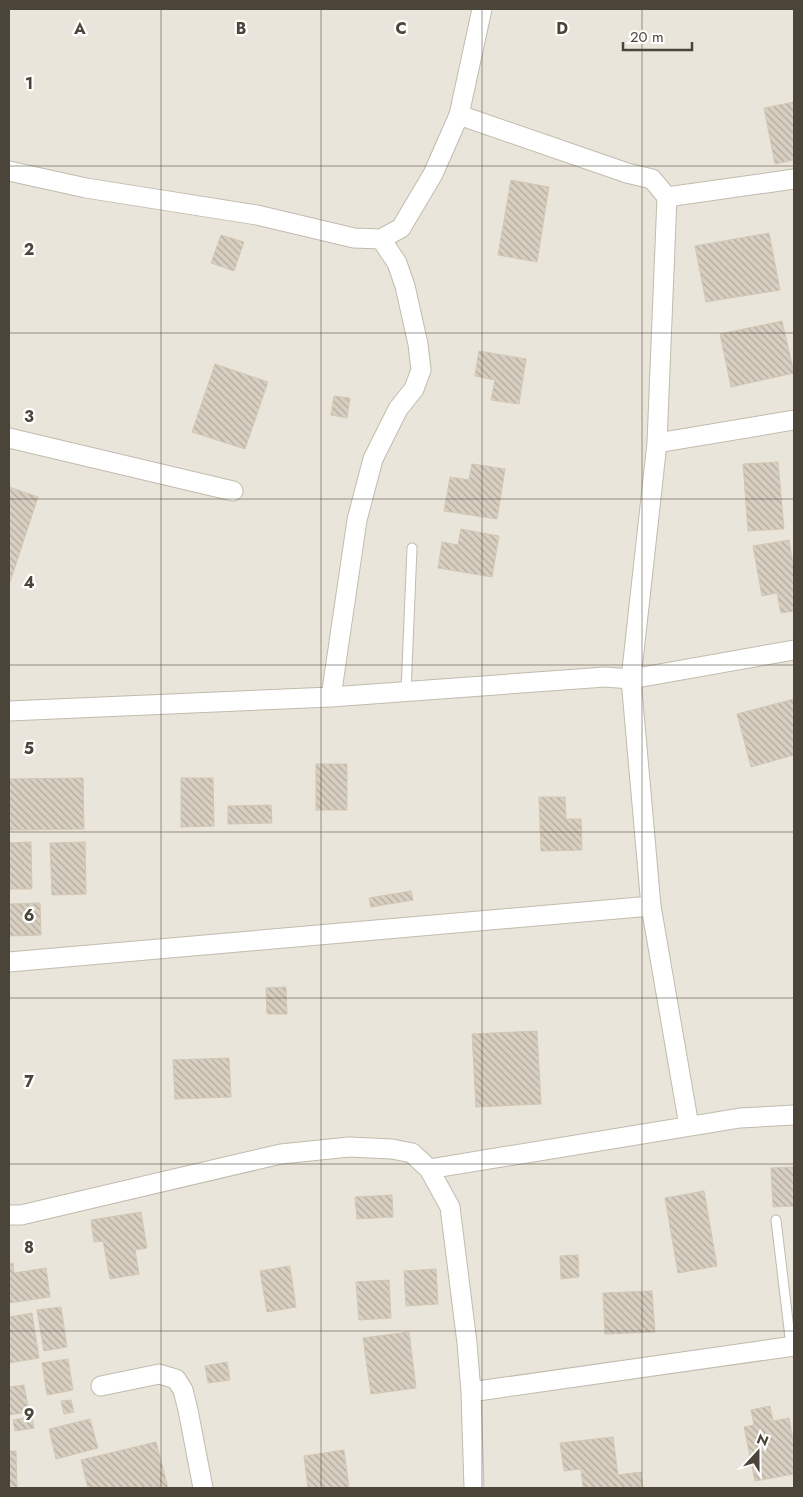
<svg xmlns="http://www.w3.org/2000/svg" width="803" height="1497" viewBox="0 0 803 1497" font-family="Jost,sans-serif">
  <defs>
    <pattern id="building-back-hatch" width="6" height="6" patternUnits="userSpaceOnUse" patternTransform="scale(1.25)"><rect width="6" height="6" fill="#d8cfc1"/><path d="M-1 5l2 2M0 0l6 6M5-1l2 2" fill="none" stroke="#b1aa9e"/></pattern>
  </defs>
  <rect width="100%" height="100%" fill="#f6f3ec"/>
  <path fill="#eae5da" d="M9,9H794V1488H9Z"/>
  <path fill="url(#building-back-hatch)" stroke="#d3c7b4" d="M794,102V160L775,164L764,108Z
    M511,180L549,187L537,262L498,255Z
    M769,233L780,290L706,302L695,246Z
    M221,235L244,242L234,271L211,263Z
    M782,321L794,373L731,387L720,334Z
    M479,351L526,359L519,404L491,400L495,380L475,376Z
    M215,364L268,382L245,449L192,432Z
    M334,396L350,398L347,418L331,415Z
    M778,462L784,529L748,531L743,464Z
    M472,464L505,469L497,519L444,511L450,477L469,480Z
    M9,487L38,497L10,582L9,581Z
    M461,529L499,536L492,577L438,568L442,542L458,545Z
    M789,540L794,570V611L781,613L777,593L762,596L753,546Z
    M794,699V755L751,767L737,714Z
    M316,764H347V810H316Z
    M83,778L84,829L10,830L9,779Z
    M181,778H213L214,826L181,827Z
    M539,797H565L566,819H581L582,850L541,851Z
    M271,805L272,823L228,824V806Z
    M31,842L32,889H10L9,843Z
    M85,842L86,894L52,895L50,843Z
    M411,891L413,900L371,907L369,898Z
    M40,903L41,935L9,936V904Z
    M286,987L287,1014H267L266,988Z
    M537,1031L541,1104L476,1107L472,1034Z
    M229,1058L231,1097L175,1099L173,1060Z
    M794,1167V1206L773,1207L771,1168Z
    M704,1191L717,1266L678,1273L665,1198Z
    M392,1195L393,1217L357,1219L355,1197Z
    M141,1212L147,1248L135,1250L139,1274L110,1279L103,1241L94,1242L91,1220Z
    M578,1255L579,1277L561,1279L560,1256Z
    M13,1263L14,1273L46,1268L50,1297L9,1303V1264Z
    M290,1266L296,1307L267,1312L260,1271Z
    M436,1269L438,1304L406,1306L404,1271Z
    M389,1280L391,1318L359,1320L356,1282Z
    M652,1291L655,1332L605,1334L603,1293Z
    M61,1307L67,1347L44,1351L37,1310Z
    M32,1313L39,1358L9,1363V1317Z
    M409,1332L416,1388L371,1394L363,1338Z
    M68,1359L73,1390L47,1395L42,1363Z
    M227,1362L230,1380L208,1383L205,1366Z
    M24,1385L29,1412L9,1415V1387Z
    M71,1400L74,1412L64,1414L61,1401Z
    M770,1406L773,1421L789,1418L794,1446V1474L755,1481L744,1427L754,1425L751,1410Z
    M32,1417L34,1428L15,1431L13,1420Z
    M90,1419L98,1448L56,1459L49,1429Z
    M613,1437L618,1475L641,1472L643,1488H583L581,1469L564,1471L560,1443Z
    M156,1442L168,1488H88L81,1460Z
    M344,1450L349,1488H308L304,1456Z
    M9,1451H16L17,1488H9Z"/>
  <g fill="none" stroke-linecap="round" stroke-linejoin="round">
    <g stroke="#c2bbae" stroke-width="11">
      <path id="lane" d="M406,692L412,548
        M776,1220L791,1346"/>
    </g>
    <g stroke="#c2bbae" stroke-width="21">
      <path id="street" d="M482,9L459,115L627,173L652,179L667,197L657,443L631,679L651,906L689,1126
        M9,171L86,188L257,215L354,238L381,239L401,228L433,174L459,115
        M667,197L794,179
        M9,438L233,491
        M657,443L794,420
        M331,697L357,520L373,459L398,409L414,389L421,370L418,344L405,286L397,263L381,239
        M9,711L331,697L605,677L631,679L794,650
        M9,962L651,906
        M429,1169L740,1118L794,1115
        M9,1215H21L281,1154L349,1147L392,1149L412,1153L429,1169L450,1207L467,1343L471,1392L474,1488
        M101,1386L159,1374L176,1379L183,1390L188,1410L203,1488
        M471,1392L794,1346"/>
    </g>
    <use href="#lane" stroke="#fff" stroke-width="9"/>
    <use href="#street" stroke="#fff" stroke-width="19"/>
  </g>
  <path fill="none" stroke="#4b4439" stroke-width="1" stroke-opacity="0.55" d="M161,9V1488M321,9V1488M482,9V1488M642,9V1488M9,166H794M9,333H794M9,499H794M9,665H794M9,832H794M9,998H794M9,1164H794M9,1331H794"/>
  <g font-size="16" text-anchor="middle" font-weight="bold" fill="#4b4439" stroke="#fff" stroke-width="4.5" stroke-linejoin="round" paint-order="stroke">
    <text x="80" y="34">A</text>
    <text x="241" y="34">B</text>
    <text x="401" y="34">C</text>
    <text x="562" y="34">D</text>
    <text x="29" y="89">1</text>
    <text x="29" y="255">2</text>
    <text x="29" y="422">3</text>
    <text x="29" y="588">4</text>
    <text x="29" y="754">5</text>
    <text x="29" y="921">6</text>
    <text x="29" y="1087">7</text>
    <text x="29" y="1253">8</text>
    <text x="29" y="1420">9</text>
  </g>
  <rect width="803" height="1497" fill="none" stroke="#4b4439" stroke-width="20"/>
  <g transform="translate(758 1452) rotate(21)" stroke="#ffffff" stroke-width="4" paint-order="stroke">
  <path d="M0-4L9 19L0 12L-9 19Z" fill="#4b4439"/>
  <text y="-8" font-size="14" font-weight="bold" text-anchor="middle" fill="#4b4439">N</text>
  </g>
  <path d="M623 42v8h69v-8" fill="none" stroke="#4b4439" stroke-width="2.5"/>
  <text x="630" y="42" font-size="15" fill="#4b4439" stroke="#ffffff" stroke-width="4" paint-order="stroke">20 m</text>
</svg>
